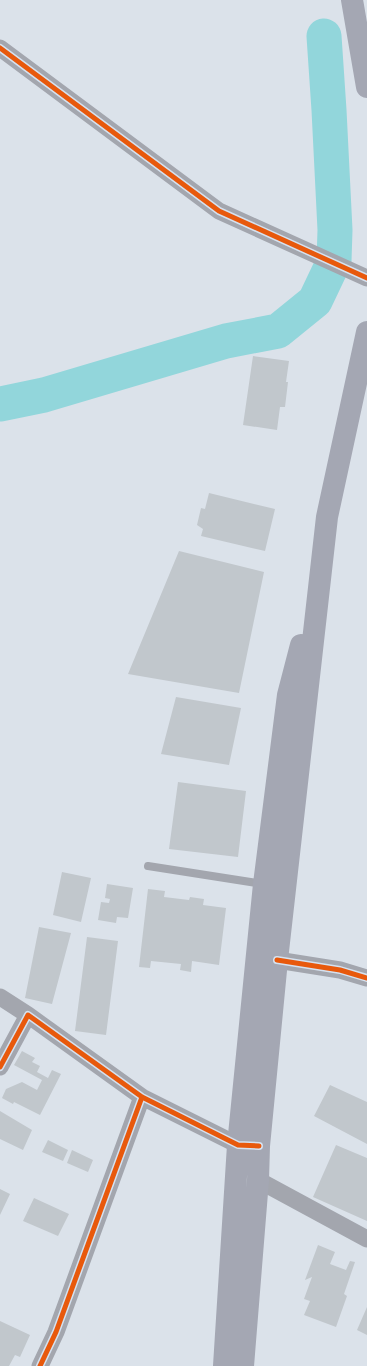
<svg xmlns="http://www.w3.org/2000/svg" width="367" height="1366" viewBox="0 0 367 1366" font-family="'Roboto Serif',serif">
  <rect width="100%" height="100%" fill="#dbe2ea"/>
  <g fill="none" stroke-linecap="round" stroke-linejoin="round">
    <path stroke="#92d6db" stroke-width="35" d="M0,404L44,395L226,341L278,331L315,301L334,261L335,230L329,110L324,36"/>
  </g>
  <path fill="#c1c7cc" d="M253,356L289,361L286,382H288L285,407H280L277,430L243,425Z
    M209,493L275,509L265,551L201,536L203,529L197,525L201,508L205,509Z
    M179,551L264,572L239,693L128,674Z
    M176,697L241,708L229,765L161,754Z
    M178,782L246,791L238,857L169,849Z
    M62,872L91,878L81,922L53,915Z
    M107,884L133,888L128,918L117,917L116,923L98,920L101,902L109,903L110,899L105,898Z
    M148,889L165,891L164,897L189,900L190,897L204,899L203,905L226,908L219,965L192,961L191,972L180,970L181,964L151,961L150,968L139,967Z
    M39,927L71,933L52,1004L25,998Z
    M87,937L118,941L106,1035L75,1031Z
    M22,1051L35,1058L32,1062L40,1066L37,1072L48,1078L52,1070L61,1074L40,1115L14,1102L13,1104L2,1098L6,1089L22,1082L37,1090L42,1080L14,1065Z
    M330,1085L367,1102V1144L314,1116Z
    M0,1111L32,1130L23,1150L0,1139Z
    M48,1140L68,1150L63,1161L42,1152Z
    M336,1145L367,1158V1221L313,1197Z
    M72,1150L93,1160L88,1172L67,1163Z
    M0,1189L10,1194L0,1215Z
    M34,1198L69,1214L58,1236L23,1221Z
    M318,1245L335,1252L330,1264L346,1270L350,1261L355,1262L344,1294L347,1296L336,1327L304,1315L310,1301L304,1299L312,1277L305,1280Z
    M367,1307V1335L357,1330Z
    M0,1321L30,1335L20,1357L15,1355L9,1366H0Z"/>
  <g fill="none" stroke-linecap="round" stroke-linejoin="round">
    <path stroke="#a3a6ae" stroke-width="8" d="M148,866L263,884"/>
    <path stroke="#a3a6ae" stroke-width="17" d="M0,48L219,211L367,278
      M277,960L340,970L367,978
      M0,997L28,1015
      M0,1067L28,1015L142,1097L238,1145H249
      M258,1180L367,1239
      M40,1366L56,1332L142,1097"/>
    <path stroke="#a4a7b3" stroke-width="22" d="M352,0L367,87
      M224,1366L238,1145L264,884L288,695L301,645
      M243,1366L258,1180L259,1146L277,960L327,517L367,332"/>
    <g stroke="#d5e2f0" stroke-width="8">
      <path id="cycleway" d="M0,48L219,211L367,278
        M277,960L340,970L367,978
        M0,1067L28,1015L142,1097L238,1145L259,1146
        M40,1366L56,1332L142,1097"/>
    </g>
    <use href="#cycleway" stroke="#e8590c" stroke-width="5"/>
  </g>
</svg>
